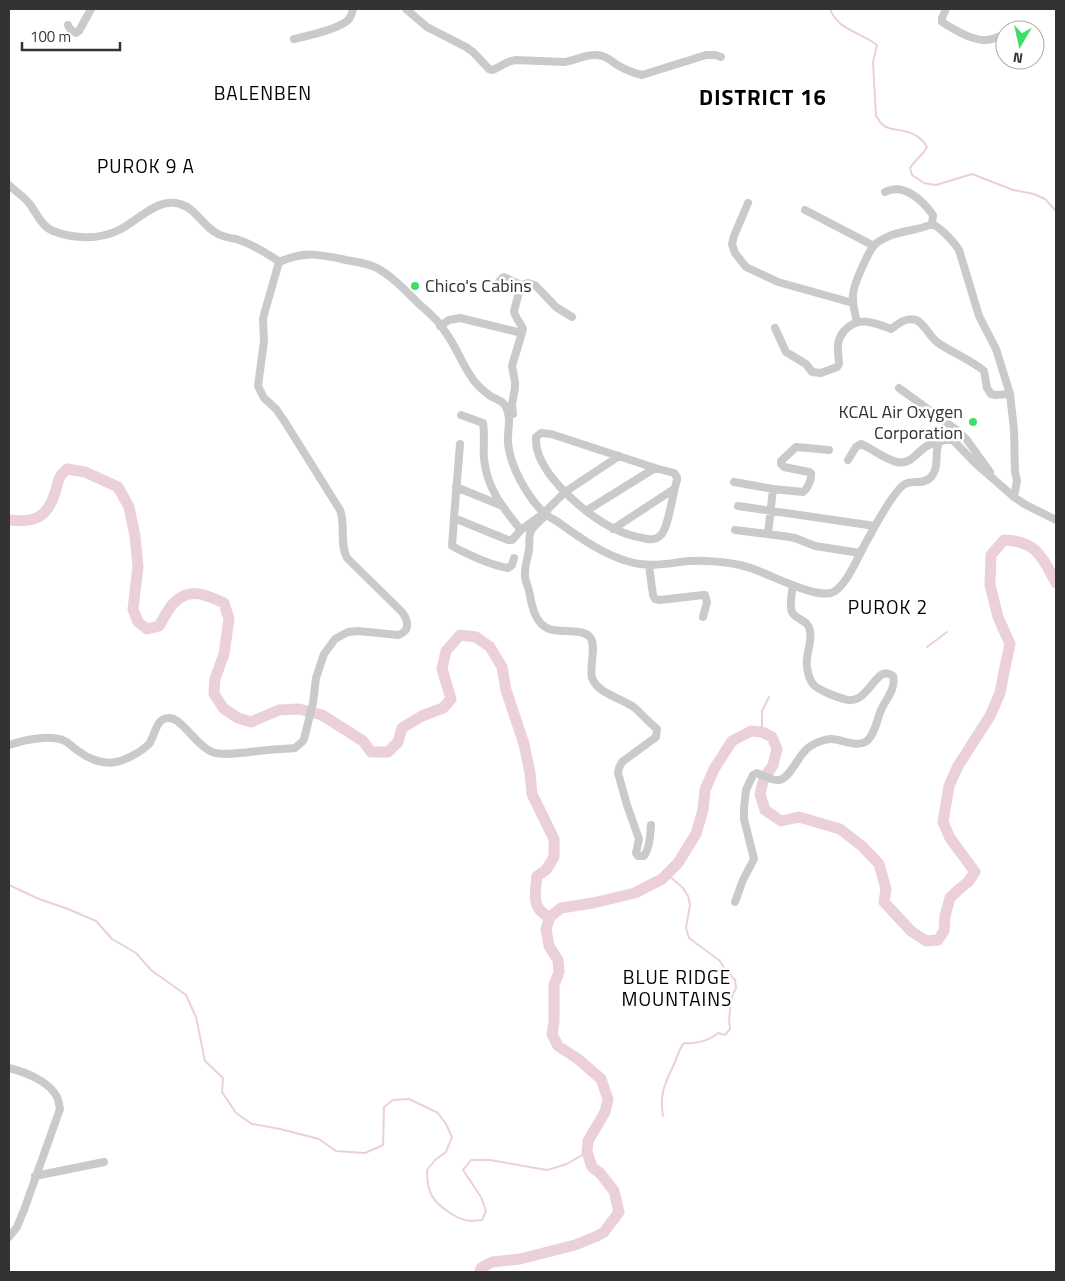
<svg xmlns="http://www.w3.org/2000/svg" width="1065" height="1281" viewBox="0 0 1065 1281" font-family="'Titillium Web',sans-serif">
  <rect width="100%" height="100%" fill="#fff"/>
  <g fill="none" stroke-linecap="round" stroke-linejoin="round">
    <path stroke="#ecd0d8" stroke-width="2" d="M830,9C838,30 860,32 877,45L873,62L876,116C878,118 879,121 881,123C887,130 896,129 904,131C914,133 922,138 927,147C923,155 915,160 910,168L912,175L924,183L936,185L972,174L1013,190L1034,194L1045,199L1056,211
      M927,647L947,632
      M762,732V711L769,697
      M9,885L39,899L68,909L96,921L112,939L136,953L151,970L186,995L196,1017L205,1061L223,1078L222,1092L236,1113L252,1124L280,1129L319,1139L336,1151L365,1153L383,1145L384,1107L393,1100L409,1099L438,1113L446,1124L452,1137L446,1152L435,1160L427,1170C427,1178 427,1186 431,1194C436,1205 457,1220 470,1221C474,1221 478,1220 482,1220L486,1211L481,1197L463,1170L471,1160H490L547,1170L567,1164L587,1152
      M663,1116C659,1092 666,1082 675,1062C678,1055 679,1049 684,1043C695,1044 709,1041 718,1033L725,1035L730,1029L729,1019L732,996L736,988L735,980L724,968L720,961L689,938L686,928L690,905L688,896L683,888L667,874"/>
    <path stroke="#ecd0d8" stroke-width="11" d="M9,520C34,523 47,518 55,493C59,480 57,478 67,469L85,472L118,487L129,507L135,536L138,566L133,609L138,622L147,629L159,626C164,618 168,608 175,602C190,587 207,595 224,603L229,619L224,654L215,679L214,694L224,709L238,718L251,722L279,710L299,709L322,715L363,741L371,752H388L398,742L402,728L422,716L443,708L451,699L442,669L446,651L460,635L476,637L490,647L502,667L506,690L524,744L530,773L532,794L554,839V857L546,870L537,876C535,893 531,910 550,917
      M480,1272L481,1268L492,1262L520,1259L575,1245L597,1236L604,1232L619,1212L614,1191L600,1173L592,1167L587,1152L588,1141L605,1112L608,1099L601,1079L578,1059L558,1046L552,1034L554,1022V985L559,972L558,960L549,946L546,929L550,917L561,908L593,903L635,893L662,879L678,863L696,834L703,810L705,790L714,769L732,741L751,731L762,732L772,737L777,749L773,765L764,778L760,794L765,810L781,821L799,817L840,829L863,847L879,864L886,889L884,902L911,931L926,941L938,940L944,931L945,916L950,898L958,890L968,882L975,872L950,838L943,822L949,786L958,766L990,716L1000,693L1004,672L1010,644L998,617L990,585L991,555L1004,540C1037,541 1042,557 1056,583"/>
    <path stroke="#cacaca" stroke-width="8" d="M406,9L427,27L466,47L473,52L489,69L493,70L508,62L515,60L564,62C574,61 584,55 594,55C604,54 611,61 619,66C626,70 634,73 642,75L706,55H715L721,57
      M946,9L942,18V22C953,29 972,41 986,40C993,40 998,36 1005,35
      M68,25C69,29 72,31 76,33L79,31L91,9
      M294,39C307,36 340,29 348,20C351,17 352,13 353,9
      M9,185C15,191 23,196 29,203C36,212 41,226 53,231C74,239 99,240 119,230C138,221 157,197 180,204C196,208 203,227 218,234C224,237 230,238 236,239C247,242 255,247 264,252C270,256 274,257 279,262
      M885,192C904,182 923,201 933,215L932,224
      M748,203L734,236L732,244L735,253L746,267L778,282L853,303
      M805,210L874,246
      M279,262C305,251 320,254 346,260C357,262 367,263 377,268C393,277 406,291 419,304C426,310 433,316 439,323C444,330 450,338 454,346C461,358 466,371 475,382C479,387 486,393 492,397C498,400 503,401 506,407C512,419 507,431 508,443C510,466 527,496 543,512C547,516 553,519 558,522C580,538 604,555 630,562C650,568 669,563 689,561C705,560 728,562 744,566C765,571 811,598 831,593C847,588 860,551 869,537C875,526 895,489 905,484C913,480 924,485 931,477C940,467 934,453 939,442L945,440H953L975,463L1014,497L1026,505L1056,520
      M497,284L502,278L504,277L521,285
      M857,322C855,313 852,304 853,295C853,285 868,253 874,245C877,242 883,239 887,237C902,230 917,231 932,224C940,227 954,242 959,250L979,316L996,349L1010,394L1014,430L1015,472L1017,481L1014,497
      M440,326L449,320L460,318L522,333
      M775,328L786,352L806,364L812,372L821,373L837,367L839,364C839,358 837,351 838,345C838,339 841,335 844,331C859,315 874,323 891,329C898,324 906,317 916,320C925,324 929,336 937,342C952,353 970,359 984,371L987,388L991,394L996,395L1010,394
      M899,388L958,431L967,440L990,472
      M513,414L512,404L515,388V382L512,366L523,329C521,323 515,318 514,311L521,285L528,283L535,285L556,307L572,317
      M461,415L483,423C485,435 483,447 484,459C487,489 503,508 521,530
      M541,433L551,434L655,468L674,473L677,477V480C673,492 668,529 661,535C656,540 649,540 643,538C610,533 582,510 560,487C556,482 551,477 548,472C541,462 535,449 536,437Z
      M460,444L454,518L508,540H512L521,530L544,513L565,492L619,456
      M848,460L856,447L861,444C873,449 884,459 897,462C915,466 918,444 939,442
      M734,482L773,489L803,492C808,488 812,479 811,473L809,472L784,467L781,464V461L796,447L829,450
      M456,487L500,505
      M738,506L875,526
      M586,511L655,468
      M547,514C542,520 534,525 531,531C528,537 530,544 529,550C528,558 524,567 525,576C525,581 528,586 529,591C532,605 534,623 549,629C560,633 582,628 590,637C597,646 589,666 592,678C598,694 622,698 635,708C642,715 649,722 657,729L656,737L622,762L619,768L618,773L627,805L639,839L636,853L638,856H644C650,847 650,836 651,825
      M454,518L452,546C469,555 489,565 508,568L512,565L514,558
      M613,529L674,489
      M735,530L783,536L795,538L815,546L860,553
      M768,534L773,489
      M649,566L653,595L655,599L660,600L703,595H705L707,602L703,617
      M9,745C24,740 50,734 65,741C69,743 72,747 77,750C87,758 102,765 116,762C126,760 141,752 149,744C155,736 156,718 168,718C182,717 195,745 212,752C226,757 253,751 268,750C277,749 286,749 295,748L302,742L304,739L313,703L316,678L324,654L335,639L348,632L358,631L398,635C411,631 408,620 402,612L347,558C339,542 346,526 340,510L285,422L276,409L264,398L258,386L264,341L263,319L265,311L279,262
      M735,902L743,880L754,859L744,819V808L746,790L753,775L757,773C763,775 772,781 779,780C789,779 797,759 804,752C807,748 812,745 816,743C821,741 826,739 831,739C842,739 859,749 868,740C876,732 877,718 882,708C887,698 896,688 893,676C875,662 869,708 844,699C836,697 818,690 813,684C808,678 806,665 807,658C808,649 812,640 810,631C808,619 797,621 792,612C789,605 792,593 793,585
      M9,1068C25,1072 49,1081 57,1097C59,1101 59,1105 60,1109L24,1210L17,1227L9,1237
      M35,1176L104,1162"/>
  </g>
  <g fill="#42dd66" stroke="#fff" stroke-width="2">
    <circle cx="415" cy="286" r="5"/>
    <circle cx="973" cy="422" r="5"/>
  </g>
  <g text-anchor="middle" stroke-width="5" stroke-linejoin="round" paint-order="stroke">
    <g font-size="18" fill="#333" stroke="#fff" text-anchor="start">
      <text x="425" y="292">Chico's Cabins</text>
      <text x="963" y="418" text-anchor="end">KCAL Air Oxygen<tspan x="963" dy="21">Corporation</tspan></text>
    </g>
    <g font-size="19" letter-spacing="1" fill="#000" stroke="#fff">
      <text x="263" y="100">BALENBEN</text>
      <text x="146" y="173">PUROK 9 A</text>
      <text x="888" y="614">PUROK 2</text>
      <text x="677" y="984">BLUE RIDGE<tspan x="677" dy="22">MOUNTAINS</tspan></text>
    </g>
    <g font-size="22" font-weight="bold" letter-spacing="1" fill="#000" stroke="#fff">
      <text x="763" y="105">DISTRICT 16</text>
    </g>
  </g>
  <rect width="1065" height="1281" fill="none" stroke="#333333" stroke-width="20"/>
  <g transform="translate(1020 45) rotate(189)"><circle r="24" fill="#ffffff" stroke="#adadad"/>
  <path d="M0-4L9 19L0 12L-9 19Z" fill="#42dd66"/>
  <text y="-8" font-size="14" font-weight="bold" text-anchor="middle" fill="#333333">N</text>
  </g>
  <path d="M22 42v8h98v-8" fill="none" stroke="#333333" stroke-width="2.5"/>
  <text x="30" y="42" font-size="15" fill="#333333" stroke="#ffffff" stroke-width="4" paint-order="stroke">100 m</text>
</svg>
